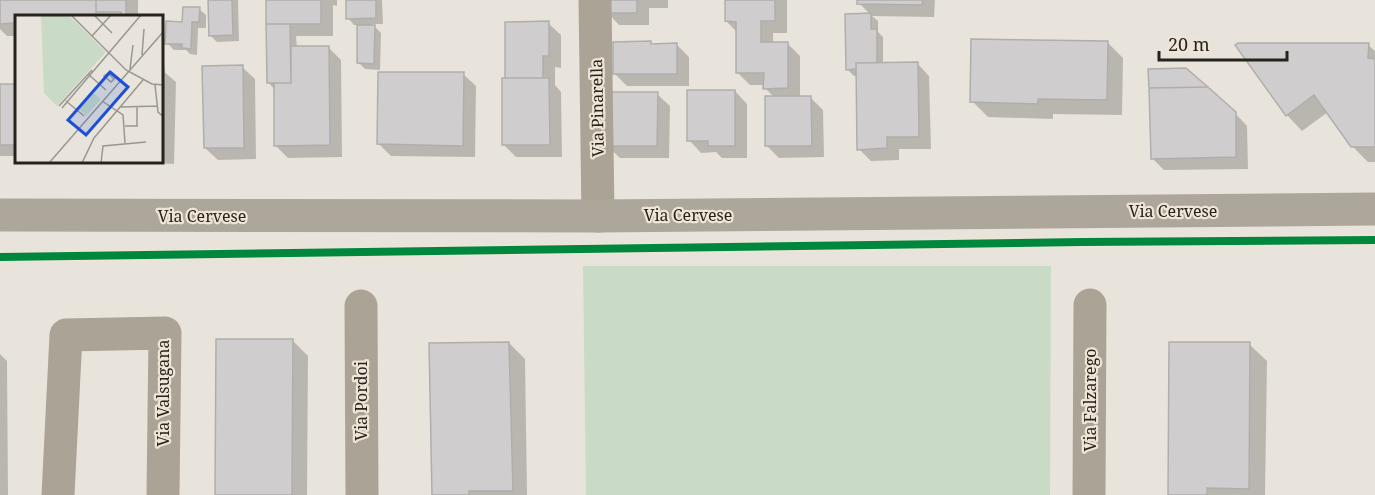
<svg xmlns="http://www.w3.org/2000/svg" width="1375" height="495" viewBox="0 0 1375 495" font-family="'Noto Serif',serif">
  <rect width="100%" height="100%" fill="#e8e4dc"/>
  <path fill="#c9dbc7" d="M583,266H1051L1050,495H586Z"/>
  <path fill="#0003" d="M0,0H138V16H16V36H7L0,29Z
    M210,0H238L239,41L217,42L210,35Z
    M267,0H337V6L333,5V36H296L297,48H329L341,60L342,157L288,158L276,146L275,90L268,82Z
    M348,0H382L383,24H372L381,33L380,70L365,69L358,62L359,25H354L348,18Z
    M607,0H668V8H649V25H619L607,12Z
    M726,0H787V33H773V43H787L800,56V98H811L823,110L824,157L779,158L766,145L775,98L765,88V85H750L737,72V32L726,21Z
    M859,0H935L934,17L872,16L878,21V32L883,37V64L917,63L929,76L931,149H899V160L871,161L859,149L858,76H854L847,69L870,14L859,3Z
    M199,9L206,15V28H198L197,55L190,54L186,50H174L167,43Z
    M548,23L561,35V68L555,67V85L561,92L562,157H516L504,145L507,80Z
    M651,43L653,45H677L689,57V86H627L615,74Z
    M1108,43L1123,58L1122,115L1053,114V119L988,117L972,101Z
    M1368,45L1375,51V162H1368L1352,146L1328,112L1302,131L1287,115Z
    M242,67L255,79L256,159L218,160L205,148Z
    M162,70L176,82L174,164L140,162H162Z
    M463,74L476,86L475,157L391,156L379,144Z
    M0,85H14L16,87V156H0Z
    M735,91L747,104V158H722L716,152L701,153L689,140Z
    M657,94L670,106L669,158H620L607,146Z
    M1235,113L1247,126L1248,169L1164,170L1152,158Z
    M292,340L308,356L307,495H216Z
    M509,343L525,359L527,495H433Z
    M1249,344L1267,361L1265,495H1169Z
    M0,354L7,361L8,495H0Z"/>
  <path fill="#cfcdcd" stroke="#b0aead" stroke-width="1.5" d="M0,0H96V12H121V16H16V23L0,24Z
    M96,0H126V16H121V12H96Z
    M208,0H232L233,35L209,36Z
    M266,0H321V24H266Z
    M346,0H376V18L346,19Z
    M605,0H637V13H605Z
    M725,0H775V21H761V42H788V88L763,89L764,73H736V22L725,21Z
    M857,0H923L922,5L857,4Z
    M183,7H200L199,22H192L191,49L182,48V44H165L166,21L182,22Z
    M871,13V29H877V63H856V69L846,70L845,14Z
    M549,21V56H543V78H505V22Z
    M266,24H290L291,83H267Z
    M357,25H375L374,64L357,63Z
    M971,39L1108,41L1107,100L1038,99V104L970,102Z
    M651,41V44L677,43V74H613V42Z
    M1238,43H1369L1368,58L1375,59V147H1351L1314,95L1286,116L1235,45Z
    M291,46H329L330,145L274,146V83H291Z
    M918,62L919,137H887V148L857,150L856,63Z
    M243,65L244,148H204L202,66Z
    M162,68H164L162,151Z
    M1186,68L1208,87L1149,88L1148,69Z
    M378,72H464L463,146L377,144Z
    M502,78H549L550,145H502Z
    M0,84H15V145H0Z
    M1208,87L1236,112V157L1151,159L1149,88Z
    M687,90H735V146H708V141H687Z
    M606,92H658L657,146H606Z
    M765,96H811L812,146H765Z
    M216,339H293L292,495H215Z
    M509,342L513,491H469V495H432L429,343Z
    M1169,342H1250L1249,489L1207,488V495H1168Z"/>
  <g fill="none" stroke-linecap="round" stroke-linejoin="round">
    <path stroke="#aca397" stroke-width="33" d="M595,0L598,216
      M361,306L362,495
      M58,495L66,335L165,333L163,495
      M1089,495L1090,305"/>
    <path stroke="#ada69b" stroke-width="33" d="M0,215L598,216L1375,209"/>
    <g stroke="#eee5d6" stroke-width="11">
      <path id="cycleway" d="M0,257L1082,242L1375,240"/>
    </g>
    <use href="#cycleway" stroke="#00873e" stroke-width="8"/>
  </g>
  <g text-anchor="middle" stroke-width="4.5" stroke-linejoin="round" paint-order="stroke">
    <g font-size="16" fill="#26231d" stroke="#eee5d6">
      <text transform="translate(597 108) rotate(-91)" y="6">Via Pinarella</text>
      <text x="1173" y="217">Via Cervese</text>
      <text x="688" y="221">Via Cervese</text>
      <text x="202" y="222">Via Cervese</text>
      <text transform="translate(163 393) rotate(-90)" y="6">Via Valsugana</text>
      <text transform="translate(1090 400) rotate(-90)" y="6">Via Falzarego</text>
      <text transform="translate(361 401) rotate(-90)" y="6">Via Pordoi</text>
    </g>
  </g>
  <g transform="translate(15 15)">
    <rect width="148" height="148" fill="#e8e4dc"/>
    <path d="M26,0H53L91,37L42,91L29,78ZM77,77L86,84L71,101L63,93Z" fill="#c9dbc7"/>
    <path fill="none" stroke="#9a9790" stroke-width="1.5" d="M56,0L111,55L137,69L149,70M79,0L97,18M77,21L96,0M127,40L129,14M115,54L118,30M93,58L99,64L96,67L89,61ZM73,59L91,75M140,70L143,97L149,102M51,86L69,101M87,86L108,100L110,128M44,91L77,55M106,92L142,91M47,93L126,0M110,111H122V92M34,148L149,16M67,148L79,123L128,65M86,148L88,131L131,127"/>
    <path fill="#1d4ed8" fill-opacity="0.15" stroke="#1d4ed8" stroke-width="3" d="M95,57L113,72L71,120L53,105Z"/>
    <rect width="148" height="148" fill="none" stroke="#26231d" stroke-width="3"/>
  </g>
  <path d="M1159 51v9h128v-9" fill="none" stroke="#26231d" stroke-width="3"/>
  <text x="1168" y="51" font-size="18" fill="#26231d" stroke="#eee5d6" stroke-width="4.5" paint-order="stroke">20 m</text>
</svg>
